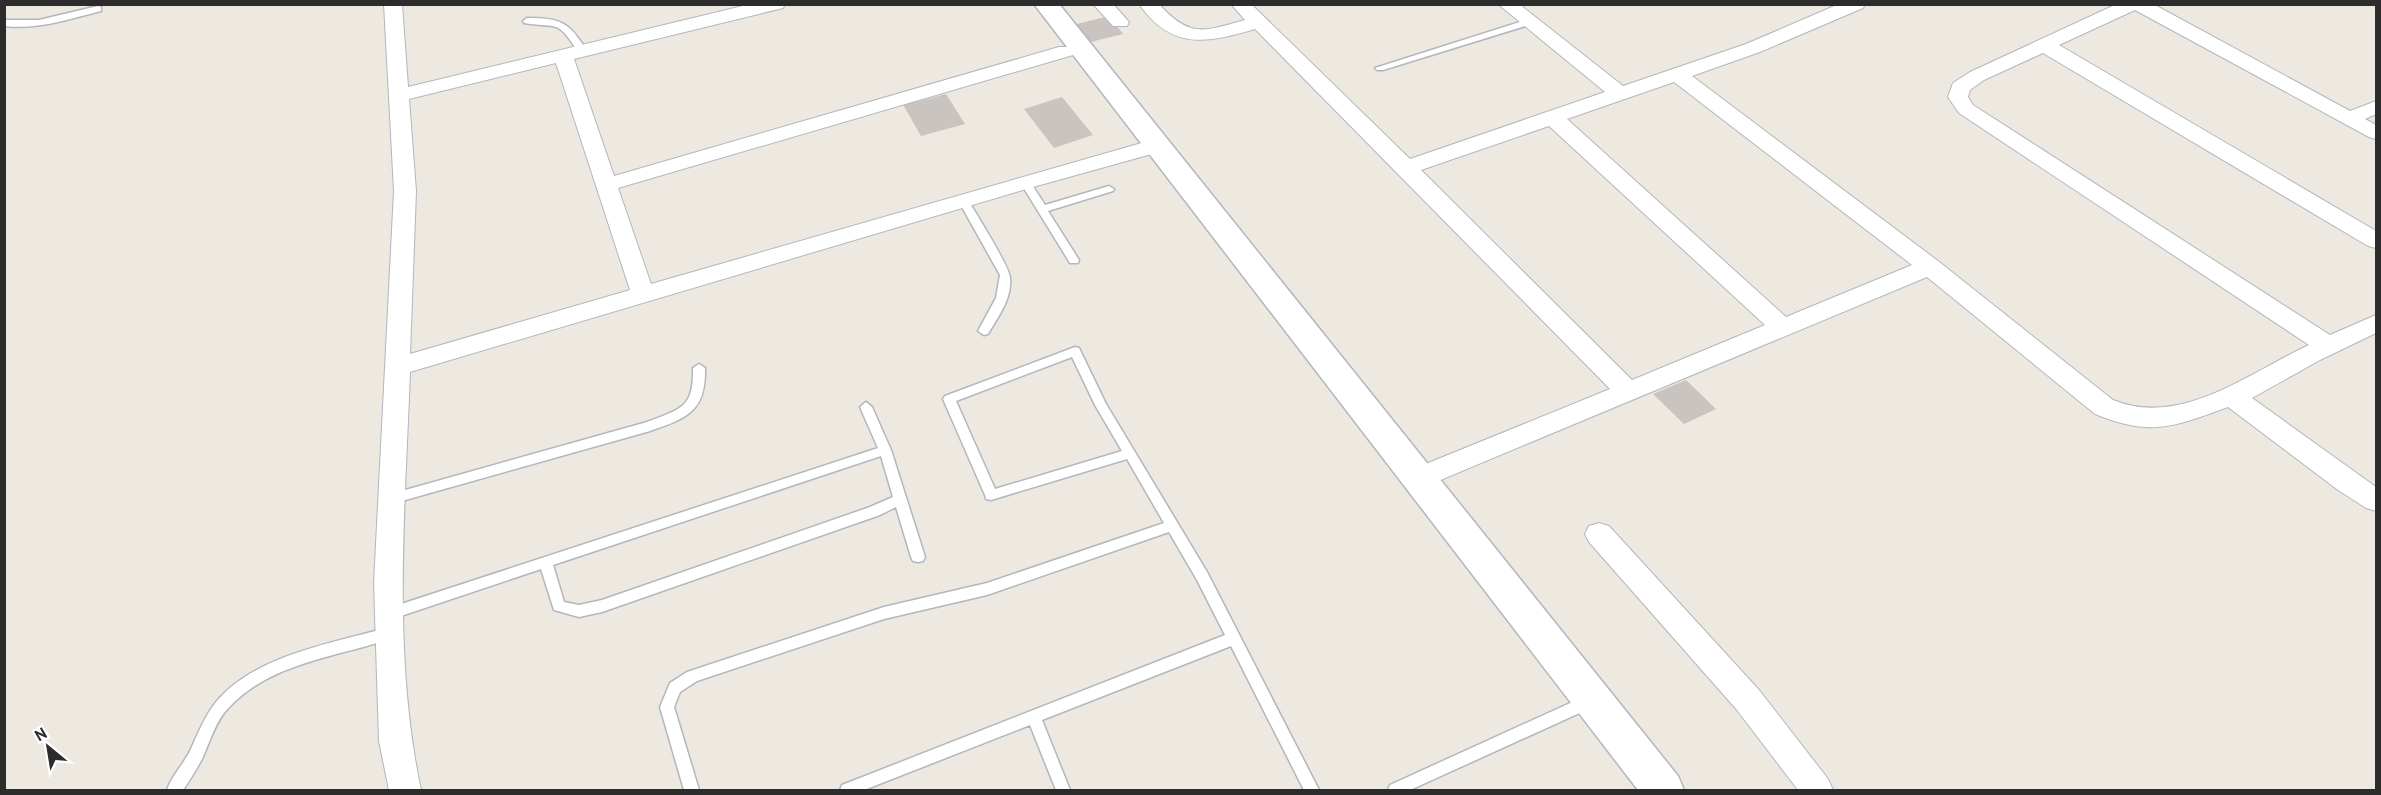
<svg xmlns="http://www.w3.org/2000/svg" width="2381" height="795" viewBox="0 0 2381 795" font-family="'PT Sans',sans-serif">
  <rect width="100%" height="100%" fill="#ede8e0"/>
  <path fill="#c9c4bf" d="M1109,16L1123,34L1083,44L1069,26Z
    M946,94L965,124L921,136L901,101L914,98L916,102Z
    M1062,97L1093,135L1054,148L1024,109Z
    M1686,380L1716,409L1684,424L1653,394Z"/>
  <g fill="none" stroke-linecap="round" stroke-linejoin="round">
    <g stroke="#b3b6bf" stroke-width="3">
      <path id="lane" d="M98,6L101,7V11C69,19 38,30 4,26V20H39Z
        M527,18C561,18 569,22 587,51L585,53H579C556,18 560,29 524,23L523,21Z
        M1529,19L1533,22L1532,24L1383,70H1377L1375,68Z
        M1025,179L1029,180L1045,205L1109,186L1114,189L1113,191L1048,211L1079,260L1078,263H1070L1020,182Z
        M963,197L968,200C976,214 1010,267 1010,278C1012,299 998,317 988,334L984,335L978,331L996,298L1000,275L958,200Z
        M1075,347L1079,348L1106,404L1207,572L1319,790H1304L1231,646L1042,720L1070,790H1056L1030,725L864,790H840L842,785L1225,635L1197,580L1169,532L987,595L884,619L697,681L680,692L674,707L699,790H684L660,707L670,683L687,672L884,607L987,583L1164,523L1127,459L991,500L986,499L985,495L943,399L945,396ZM1072,357L1095,405L1122,451L995,489L956,401Z
        M699,364L705,368C706,411 688,418 650,431L391,504L386,503L385,499L386,495L391,494L647,422C681,409 694,408 693,368Z
        M866,402L872,407L891,450L925,557L923,561L918,562L913,561L911,557L896,507L880,515L602,612L579,617L554,610L541,569L389,620L384,618L382,614L384,610L389,608L878,448L860,407ZM881,456L893,497L870,507L602,600L579,605L564,602L553,565Z
        M390,627L395,629L397,633L395,637C337,658 266,662 224,713C214,726 209,744 202,759C196,770 190,780 183,790H167C171,777 183,765 190,751C197,736 203,720 213,706C250,656 333,643 390,627Z
        M1590,694L1595,696L1597,701L1595,706L1410,790H1388L1390,785Z"/>
    </g>
    <g stroke="#b3b6bf" stroke-width="2">
      <path id="street" d="M384,4H402L408,87L751,4H785L783,8L574,59L614,176L1059,47H1073L1076,51L1073,55L618,188L651,284L1152,140L1159,139L1166,140L1170,145L1166,150L1033,187L410,372C405,510 392,654 421,790H389L379,741L374,583L394,191ZM556,63L630,290L410,354L416,191L409,99Z
        M1093,4H1113L1129,22L1127,26H1113Z
        M1139,4H1159C1190,39 1205,31 1245,20L1231,4H1251L1410,159L1605,92L1498,4H1519L1623,86L1746,44L1839,4H1865L1863,8L1760,52L1692,76L1938,261L2113,400C2181,428 2250,372 2309,345L1959,113L1948,97L1953,83L1970,72L2117,4H2153L2350,111L2376,101V114L2365,119L2376,125V139L2369,137L2135,10L2059,45L2376,231V248L2368,246L2043,53L1984,80L1970,90L1968,97L1973,105L2330,335L2376,315V333L2320,360L2252,398L2376,487V511L2366,508L2338,490L2228,407C2173,427 2151,437 2095,414L1927,277L1426,486L1416,490L1406,486L1403,479L1406,472L1610,389L1255,29C1207,43 1172,51 1139,4ZM1674,82L1912,265L1786,317L1567,119ZM1549,126L1765,325L1632,380L1421,170Z
        M1599,523L1609,526L1759,690L1828,779L1833,790H1798L1737,710L1589,542L1585,534L1589,526Z"/>
    </g>
    <g stroke="#b3b6bf" stroke-width="3">
      <path id="secondary" d="M1034,4H1059L1678,776L1684,790H1638Z"/>
    </g>
    <use href="#lane" fill="#fff" fill-rule="evenodd"/>
    <use href="#street" fill="#fff" fill-rule="evenodd"/>
    <use href="#secondary" fill="#fff" fill-rule="evenodd"/>
  </g>
  <rect width="2381" height="795" fill="none" stroke="#2c2c2c" stroke-width="12"/>
  <g transform="translate(48 747) rotate(330)" stroke="#ffffff" stroke-width="4.5" paint-order="stroke">
  <path d="M0-4.5L10 22L0 15L-10 22Z" fill="#2c2c2c"/>
  <text y="-9" font-size="16" font-weight="bold" text-anchor="middle" fill="#2c2c2c">N</text>
  </g>
</svg>
